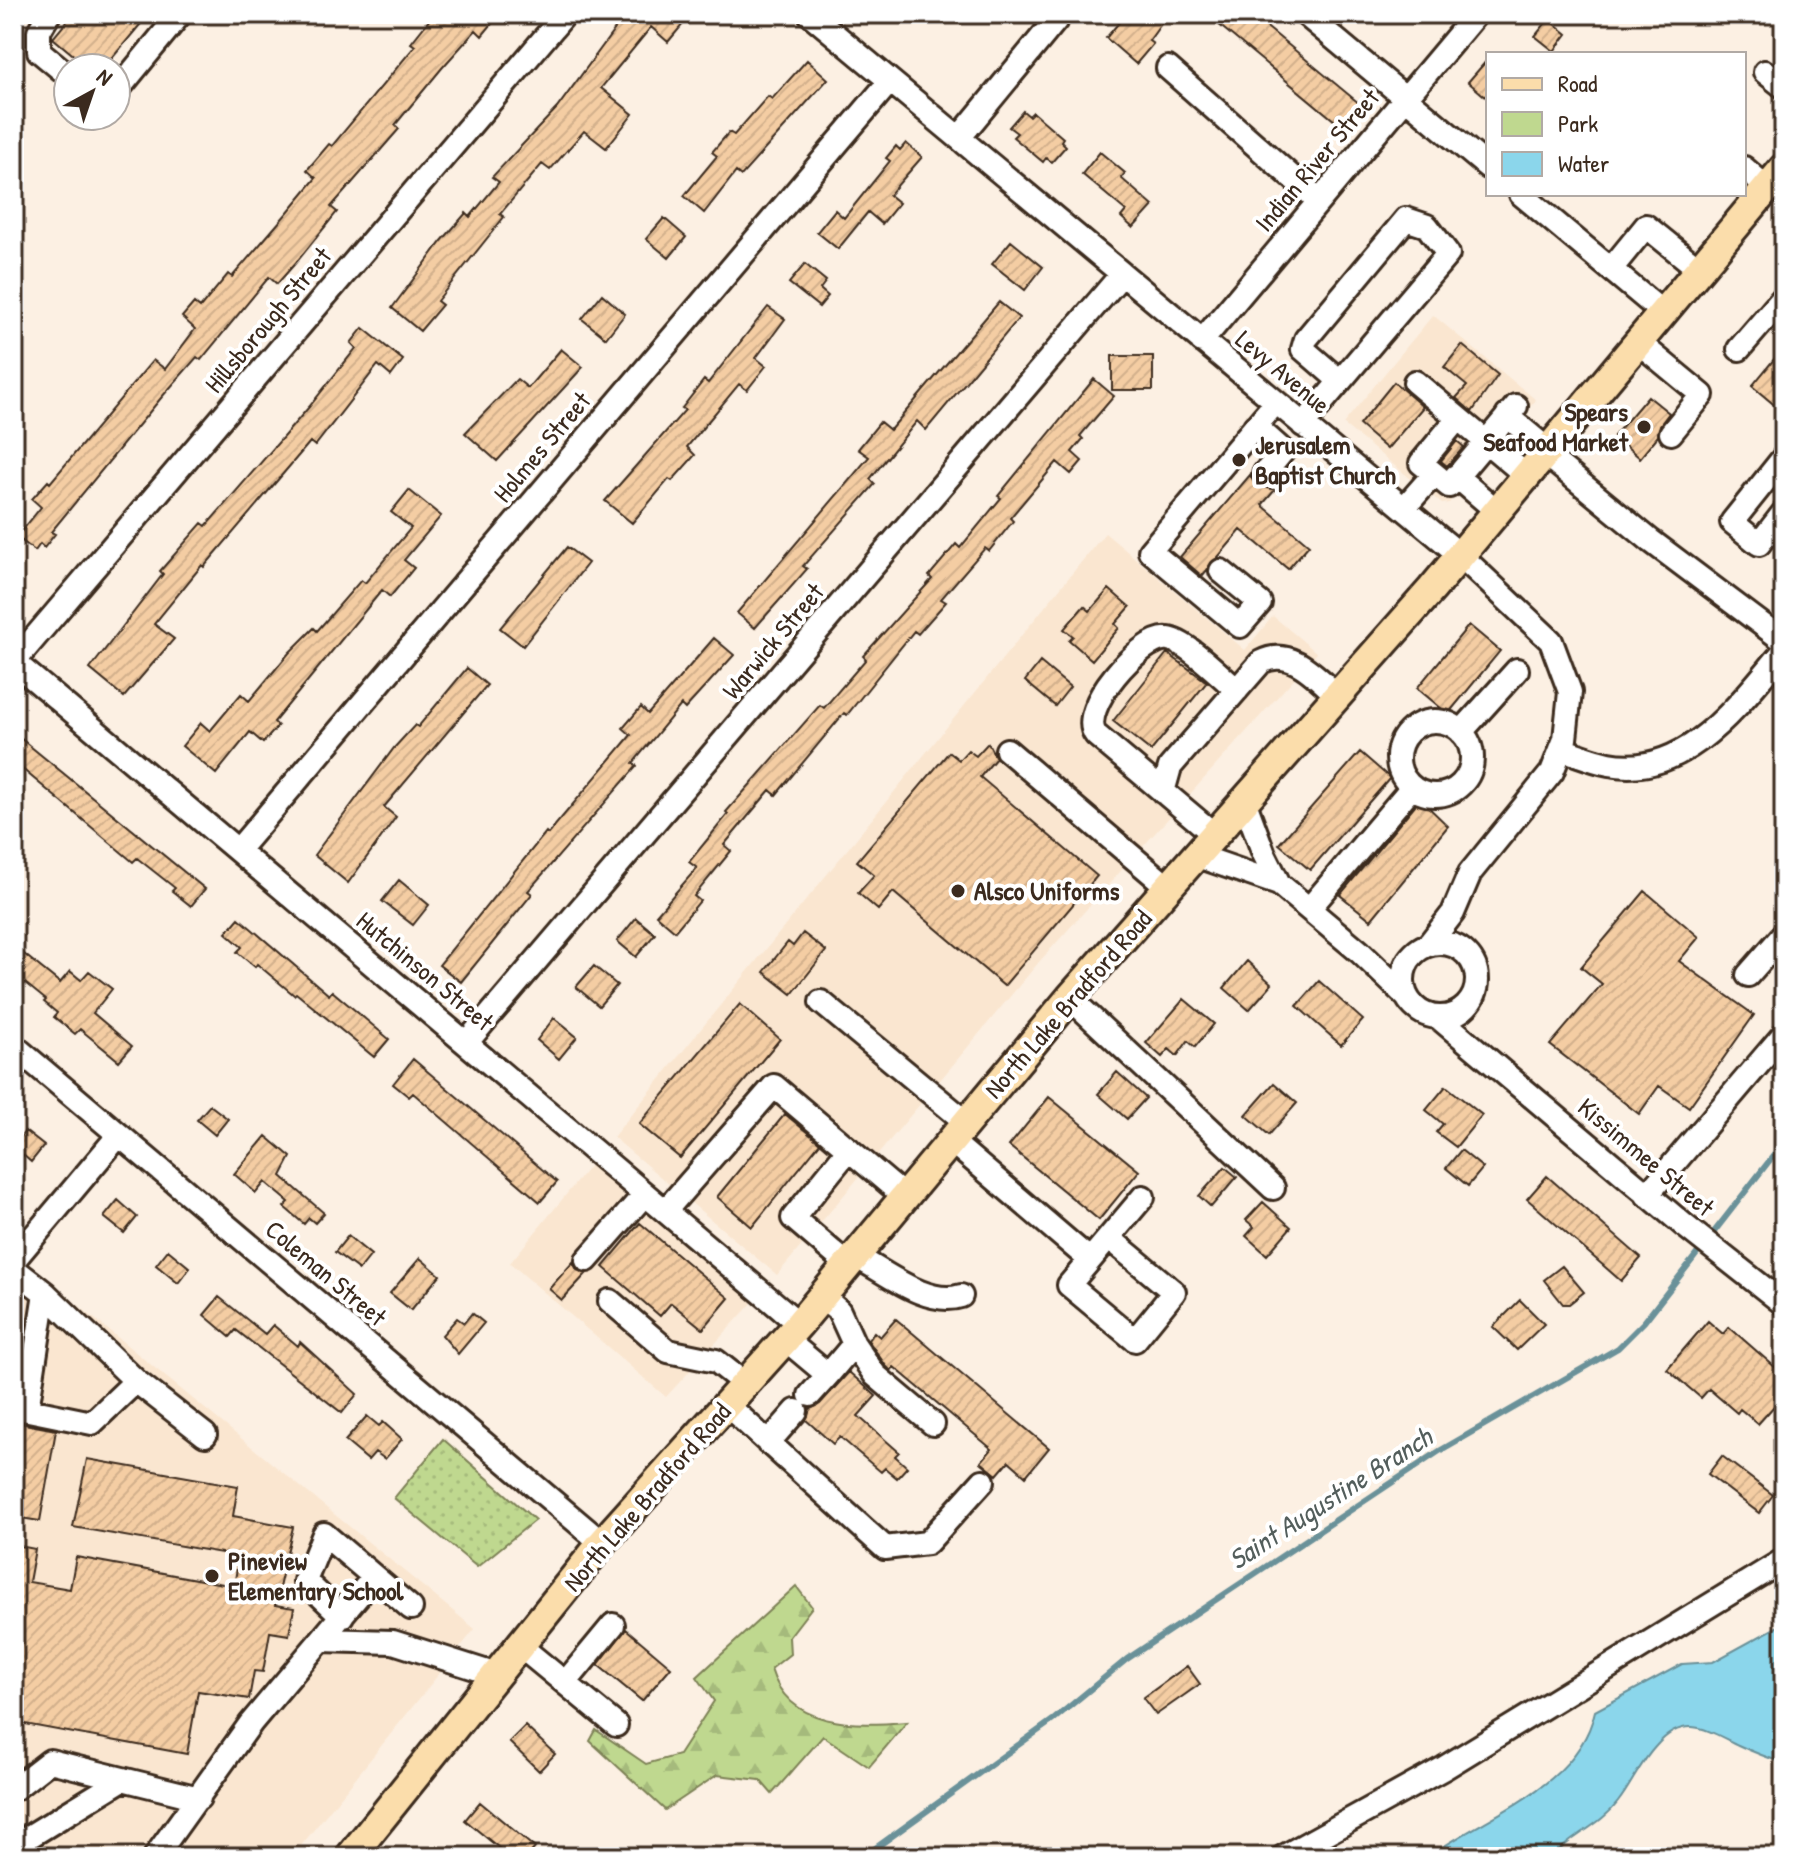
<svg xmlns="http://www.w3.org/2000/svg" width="1798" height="1871" viewBox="0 0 1798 1871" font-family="'Patrick Hand',sans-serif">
  <defs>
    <pattern id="green-dots" width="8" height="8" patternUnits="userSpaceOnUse" patternTransform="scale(2)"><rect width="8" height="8" fill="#bfd88f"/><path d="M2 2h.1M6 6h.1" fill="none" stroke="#a5ba7b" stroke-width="1.8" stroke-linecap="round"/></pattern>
    <pattern id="forest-firs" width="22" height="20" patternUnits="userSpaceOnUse" patternTransform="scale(2)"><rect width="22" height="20" fill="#bfd88f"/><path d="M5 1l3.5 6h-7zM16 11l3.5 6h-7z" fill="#a5ba7b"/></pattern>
    <pattern id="building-hatch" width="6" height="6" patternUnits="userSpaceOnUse" patternTransform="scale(2)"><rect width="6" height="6" fill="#f4cda3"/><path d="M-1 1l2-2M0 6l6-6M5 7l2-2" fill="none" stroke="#d2b08c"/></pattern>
  </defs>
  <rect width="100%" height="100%" fill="#fcf0e3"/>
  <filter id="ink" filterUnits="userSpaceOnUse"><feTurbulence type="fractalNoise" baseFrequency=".0125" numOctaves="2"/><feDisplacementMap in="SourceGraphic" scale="16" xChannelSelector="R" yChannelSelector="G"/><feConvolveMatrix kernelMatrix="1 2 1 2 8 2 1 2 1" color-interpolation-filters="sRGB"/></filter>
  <g filter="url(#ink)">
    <path fill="#fae6d0" d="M1433,315L1536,400L1449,503L1442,504L1343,424Z
      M1105,533L1245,650L1273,616L1317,653L1039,962L777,1275L613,1137Z
      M592,1163L753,1302L666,1397L510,1263Z
      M36,1271L475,1629L292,1857H234L178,1846L111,1848L94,1857H14V1298Z"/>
    <path fill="url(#green-dots)" stroke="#7d8156" stroke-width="2" d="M443,1439L535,1520L477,1567L394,1498Z"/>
    <path fill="url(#forest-firs)" stroke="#7d8156" stroke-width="2" d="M796,1586L812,1607L789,1637L790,1654L771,1669C789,1729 856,1726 907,1722L869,1767L823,1736L772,1794L760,1780L717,1775L665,1810L590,1741L596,1730L646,1764L679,1755L714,1701L697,1677Z"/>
    <path fill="#8bd6eb" stroke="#6b9199" stroke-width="2" d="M1784,1623V1763C1768,1758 1753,1752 1738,1745C1707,1730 1685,1713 1656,1746C1640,1763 1632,1784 1618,1802C1600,1826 1572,1835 1552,1857H1428C1485,1815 1578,1788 1595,1711L1682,1664L1713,1662Z"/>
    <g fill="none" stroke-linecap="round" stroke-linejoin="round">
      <path stroke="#6b9199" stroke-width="6" d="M863,1857L1053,1720L1127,1659L1441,1450L1618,1348L1644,1322L1784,1142"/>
    </g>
    <path fill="url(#building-hatch)" stroke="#3b2a1e" stroke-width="2" d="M73,14H149L104,68H89L53,38Z
      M434,14H500L482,36L476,30L442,68L395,125L399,129L331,207L337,212L299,259L277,284L269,277L201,360L197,357L161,398L51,532L55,534L44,548L40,544L35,551L17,537L41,507L32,499L48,481L50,483L153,360L165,369L195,329L182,317L194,303L200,308L228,274L232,277L287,213L316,178L307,170L329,144L332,146L415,46L411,43Z
      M626,14H673L684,23L668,42L651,27L601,88L633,114L606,148L584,131L550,170L542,164L500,214L504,217L437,301L442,305L420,331L392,308L441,242L466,213L470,217L499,182L492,177L557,108Z
      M1126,14H1168L1149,41L1153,44L1136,64L1106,38Z
      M1206,14H1251L1360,104L1341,126Z
      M1549,19L1567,34L1554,51L1535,36Z
      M1488,59V99L1468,82Z
      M807,60L828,79L741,176L736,172L704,213L684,196L717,156L712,152L729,132L734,135L768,96L772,99Z
      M1023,111L1029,116L1033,112L1063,138L1061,141L1066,146L1052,162L1046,158L1043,162L1013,137L1017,133L1009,127Z
      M906,143L922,157L889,195L899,203L882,224L868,212L838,249L817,232L835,210L844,218L890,161L886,158L896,146L900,150Z
      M1100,152L1125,173L1121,178L1153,206L1133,228L1121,217L1126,211L1082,174Z
      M664,218L686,237L669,258L646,239Z
      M1011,241L1043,267L1025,290L992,264Z
      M805,264L826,281L820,289L828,296L819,307L789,283Z
      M602,294L625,314L606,338L582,319Z
      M999,302L1019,318L926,430L917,421L870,479L875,484L803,566L807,569L755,628L737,613L869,457L858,449L880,422L890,430Z
      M768,307L785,319L756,358L766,366L747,390L739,384L687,447L695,455L672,481L669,479L632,523L605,501L685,410L682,408L704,380L708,383Z
      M363,328L403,360L391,376L378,365L315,446L310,442L204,567L202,565L154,624L174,639L124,697L90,669L163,574L160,571L202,523L206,526L309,407L356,348L351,343Z
      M1462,345L1498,375L1472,412L1456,398L1467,386L1444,367Z
      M1784,347V413L1752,386Z
      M561,349L583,367L497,461L465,433L517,379L528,388Z
      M1112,356H1153V390H1112Z
      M1094,379L1114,396L1080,436L1083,439L1072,452L1082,461L1071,474L1057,462L1010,518L1013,521L989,551L985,548L941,599L946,602L918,634L914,631L847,715L844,713L776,795L770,790L724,845L731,851L694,896L700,901L675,931L656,915L697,868L689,862L728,814L726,812L820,705L824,708L866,659L863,656L932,579L929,576L956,544L960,548L1001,498L998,496Z
      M1394,382L1423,407L1387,449L1359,425Z
      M1648,396L1669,413L1660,425L1658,436L1640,458L1614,436Z
      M1457,441L1464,447L1447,466L1441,461Z
      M1250,475L1256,485L1275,490L1262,505L1309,545L1288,569L1241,530L1202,576L1180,557Z
      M409,490L441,516L404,560L414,568L390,597L382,590L274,722L278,726L263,743L250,732L216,774L182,746L201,723L210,731L241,694L249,701L289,653L314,628L317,631L361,580L365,583L411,528L391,512Z
      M567,547L588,563L523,646L500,628Z
      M1109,589L1130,607L1115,624L1119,628L1092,660L1069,640L1073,636L1064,629L1084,606L1090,611Z
      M1469,625L1500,651L1448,714L1417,688Z
      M714,638L734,655L685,709L681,705L633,763L637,766L528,891L532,894L461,982L439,965L546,832L548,834L631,735L623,728L641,707L648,714Z
      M1167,653L1207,682L1151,751L1113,721Z
      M1040,662L1070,687L1055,706L1025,681Z
      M467,668L487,685L384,807L396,817L348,883L314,855L394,748L415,725L418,727Z
      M14,733L205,889L191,906L172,891L175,888L137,858L133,862L14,762Z
      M988,743L996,758L980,777L1097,876L1004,986L893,892L878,910L858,893L874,875L857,861L949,752L959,760L968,750L976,756Z
      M1360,752L1390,778L1310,870L1279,844Z
      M1420,799L1448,826L1371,920L1340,895Z
      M399,880L429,905L413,925L382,901Z
      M1645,891L1699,937L1679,961L1754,1015L1689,1107L1659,1086L1639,1114L1550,1045L1602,984L1581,967Z
      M239,918L329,995L332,991L389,1039L374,1057L296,993L294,995L257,964L255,967L237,952L242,947L226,933Z
      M636,918L655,934L636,957L617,941Z
      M803,933L826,951L792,994L764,972L788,942L793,946Z
      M14,946L60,983L70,971L81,980L89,971L112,989L93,1013L132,1046L119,1061L80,1029L75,1034L54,1017L57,1013L44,1002L46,1000L14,974Z
      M1247,961L1272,984L1249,1010L1224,988Z
      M594,966L617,985L599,1006L576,987Z
      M1319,981L1363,1020L1341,1045L1297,1006Z
      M1184,999L1214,1024L1195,1047L1188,1041L1177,1056L1169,1049L1162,1057L1146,1043Z
      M740,1004L780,1039L680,1158L639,1124Z
      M554,1018L577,1037L559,1059L537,1040Z
      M413,1059L557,1182L540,1202L413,1093L409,1097L393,1084Z
      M1117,1072L1146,1098L1127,1119L1098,1094Z
      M1274,1083L1297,1103L1269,1135L1246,1115Z
      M1446,1086L1482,1115L1456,1147L1436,1132L1443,1124L1426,1110Z
      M1049,1097L1139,1171L1099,1220L1009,1146Z
      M210,1105L228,1119L215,1135L197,1120Z
      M785,1114L820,1143L752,1227L717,1197Z
      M25,1131L44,1146L31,1162L14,1147Z
      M266,1136L291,1157L281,1176L324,1213L315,1223L309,1218L304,1224L284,1207L289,1202L265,1182L256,1193L234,1174Z
      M1461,1150L1483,1168L1468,1186L1446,1168Z
      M1225,1167L1237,1177L1211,1207L1199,1196Z
      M1547,1176L1641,1258L1621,1281L1527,1199Z
      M118,1200L137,1217L124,1233L104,1217Z
      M1263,1202L1291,1227L1267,1255L1246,1236L1254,1227L1246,1220Z
      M640,1223L729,1298L703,1329L671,1303L660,1316L603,1267Z
      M348,1236L371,1255L359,1270L335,1252Z
      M168,1250L190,1268L178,1283L156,1265Z
      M420,1258L440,1275L411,1310L390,1293Z
      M573,1262L577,1270L586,1274L562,1300L549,1289Z
      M1562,1266L1584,1292L1569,1304H1563L1544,1280Z
      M219,1297L265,1334L273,1325L298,1346L300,1342L357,1394L342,1413L236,1330L230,1337L204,1315Z
      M1520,1300L1544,1324L1517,1350L1493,1327Z
      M472,1313L484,1323L458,1354L442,1335L457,1318L464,1323Z
      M896,1319L1049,1448L1026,1476L1009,1461L997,1475L981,1462L992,1449L894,1367L891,1371L886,1366L868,1340L874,1332L880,1337Z
      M1708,1321L1723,1334L1729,1327L1784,1375V1395L1758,1424L1740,1409L1737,1413L1709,1389L1701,1398L1667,1369Z
      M849,1372L876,1396L858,1416L899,1452L895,1456L907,1467L897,1478L885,1468L881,1472L840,1437L833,1444L806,1420L810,1409L820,1404Z
      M367,1416L379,1426L383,1422L402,1439L385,1459L375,1452L368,1460L345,1441Z
      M14,1422L56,1430L40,1521L14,1517Z
      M1722,1456L1773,1495L1759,1513L1708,1474Z
      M87,1459L238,1486L233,1516L293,1527L275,1605L294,1608L289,1635L270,1632L263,1672L254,1671L249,1699L198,1691L187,1754L14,1722V1684L22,1638L14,1637V1545L35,1549L29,1582L70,1589L76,1557L234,1586L239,1556L73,1527Z
      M626,1629L671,1667L642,1701L598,1665Z
      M1187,1666L1200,1684L1156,1715L1143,1698Z
      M525,1726L555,1754L539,1771L509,1742Z
      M480,1802L535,1848L527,1857H510L465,1820Z"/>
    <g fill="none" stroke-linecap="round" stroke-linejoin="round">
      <g stroke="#3b2a1e" stroke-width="28">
        <path id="minor" d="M49,14L39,31V51L68,75
          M810,14L1460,555L1551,641L1570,692L1565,739L1552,772L1470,873L1453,913L1429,944
          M1305,14L1488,167
          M1168,68L1319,201
          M1765,72L1784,87
          M116,92L180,14
          M959,138L1061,14
          M1744,168L1767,188
          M1521,194L1663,313
          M1611,269L1646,226L1699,269
          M1202,341L1476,14
          M1638,342L1702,395L1671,433
          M1739,349L1784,297
          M1415,382L1527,476
          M1507,416L1548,450
          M1458,418L1421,463L1449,486L1516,406
          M1303,425L1448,254L1427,226L1406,219L1306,339L1303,349L1340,381
          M1255,426L1283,451L1264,474
          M1545,454L1651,541L1784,641
          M1784,457L1732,522L1759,544L1784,512
          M1456,476L1497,511
          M1404,508L1434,474
          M1221,571L1260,603L1240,626L1150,551L1276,402
          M14,662L799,1324
          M14,662L565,14
          M1398 758a37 37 0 1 1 74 0a37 37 0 1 1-74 0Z
          M1461,732L1517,670
          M1561,749C1577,754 1593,761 1609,764C1687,779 1740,702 1784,651
          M1007,750L1169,888
          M1163,792L1170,767L1261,662C1291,646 1317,678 1338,696
          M1245,803L1264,854L1279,884
          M1216,836L1096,735C1076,710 1142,635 1168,639C1187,641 1221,677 1237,690
          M238,850L890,81
          M1198,856L1279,884L1360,952L1407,997
          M1309,909L1412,787
          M1403 980a37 37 0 1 1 74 0a37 37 0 1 1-74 0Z
          M1748,975L1784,934
          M1070,998L1273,1188
          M821,1002L966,1122
          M1438,1017L1685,1226L1784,1304
          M466,1043L1122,274
          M14,1046L602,1543
          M951,1141L1090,1260
          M1647,1195L1784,1034
          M665,1211L774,1086L905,1197
          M1109,1238L1174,1292L1135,1340L1069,1285L1143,1197
          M855,1256C886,1272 927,1307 961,1296
          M14,1260L119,1135
          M587,1260L645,1194
          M848,1265L793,1218L849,1149
          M14,1269L45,1293L136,1381L205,1435
          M822,1296L839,1311L854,1344L828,1375
          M610,1301L668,1351L716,1361L745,1384
          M785,1339L828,1375L810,1395
          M854,1344L875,1375L933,1424
          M727,1405L885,1548L927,1543L983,1481
          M14,1407L92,1423L136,1381
          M27,1410L45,1293
          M768,1443L796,1411
          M342,1616L305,1581L324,1534L411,1608
          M321,1640L393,1642L497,1675
          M520,1646L616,1725
          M565,1683L613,1625
          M14,1789L50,1761L199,1798
          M14,1846L123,1779
          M155,1857L251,1723L374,1577
          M1283,1857L1444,1768L1784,1560"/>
      </g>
      <g stroke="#3b2a1e" stroke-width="34">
        <path id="major" d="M350,1857L602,1543L799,1324L1070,998L1432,589L1784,168"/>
      </g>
      <use href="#minor" stroke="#fff" stroke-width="22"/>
      <use href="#major" stroke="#fbddab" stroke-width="28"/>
    </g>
  </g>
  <g fill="#3b2a1e" stroke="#fff" stroke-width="3">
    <circle cx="1644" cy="427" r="8"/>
    <circle cx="1239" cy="460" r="8"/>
    <circle cx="958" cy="891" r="8"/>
    <circle cx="212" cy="1576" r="8"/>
  </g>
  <g text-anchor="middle" stroke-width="8" stroke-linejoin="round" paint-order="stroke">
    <g font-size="26" fill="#3b2a1e" stroke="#fff">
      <text transform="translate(1317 160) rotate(-50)" y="9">Indian River Street</text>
      <text transform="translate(268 320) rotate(-50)" y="9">Hillsborough Street</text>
      <text transform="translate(1283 372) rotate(40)" y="9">Levy Avenue</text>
      <text transform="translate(542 447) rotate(-50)" y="9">Holmes Street</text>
      <text transform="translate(773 641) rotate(-50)" y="9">Warwick Street</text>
      <text transform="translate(425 971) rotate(40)" y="9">Hutchinson Street</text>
      <text transform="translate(1068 1004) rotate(-49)" y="9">North Lake Bradford Road</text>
      <text transform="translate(1646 1157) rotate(40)" y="9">Kissimmee Street</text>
      <text transform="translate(326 1273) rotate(40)" y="9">Coleman Street</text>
      <text transform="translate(647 1497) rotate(-49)" y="9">North Lake Bradford Road</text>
    </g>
    <g font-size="26" font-weight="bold" fill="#3b2a1e" stroke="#fff" text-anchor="start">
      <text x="1628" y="421" text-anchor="end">Spears<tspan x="1628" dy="30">Seafood Market</tspan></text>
      <text x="1255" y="454">Jerusalem<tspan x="1255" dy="30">Baptist Church</tspan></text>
      <text x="974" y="900">Alsco Uniforms</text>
      <text x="228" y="1570">Pineview<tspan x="228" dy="30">Elementary School</tspan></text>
    </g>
    <g font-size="28" font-style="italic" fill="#535e5c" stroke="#fff">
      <text transform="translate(1330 1498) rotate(-33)" y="10">Saint Augustine Branch</text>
    </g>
  </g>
  <rect width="1798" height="1871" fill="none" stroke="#fff" stroke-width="48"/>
  <rect x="24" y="24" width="1750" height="1823" fill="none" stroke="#3b2a1e" stroke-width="3" filter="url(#ink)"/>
  <rect x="1486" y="52" width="260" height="144" fill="#ffffff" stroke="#b1aaa5" stroke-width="2"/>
  <rect x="1502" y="78" width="40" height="12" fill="#fbddab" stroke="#b1aaa5" stroke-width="2"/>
  <text x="1558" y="92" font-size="24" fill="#3b2a1e">Road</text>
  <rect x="1502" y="112" width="40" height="24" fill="#bfd88f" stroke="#b1aaa5" stroke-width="2"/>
  <text x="1558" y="132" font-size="24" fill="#3b2a1e">Park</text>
  <rect x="1502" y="152" width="40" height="24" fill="#8bd6eb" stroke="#b1aaa5" stroke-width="2"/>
  <text x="1558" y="172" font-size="24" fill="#3b2a1e">Water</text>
  <g transform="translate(92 92) rotate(40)"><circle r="38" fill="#ffffff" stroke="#b1aaa5" stroke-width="2"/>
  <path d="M0-6L14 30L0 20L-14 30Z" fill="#3b2a1e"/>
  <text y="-12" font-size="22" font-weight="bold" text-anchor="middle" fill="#3b2a1e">N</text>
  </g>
</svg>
